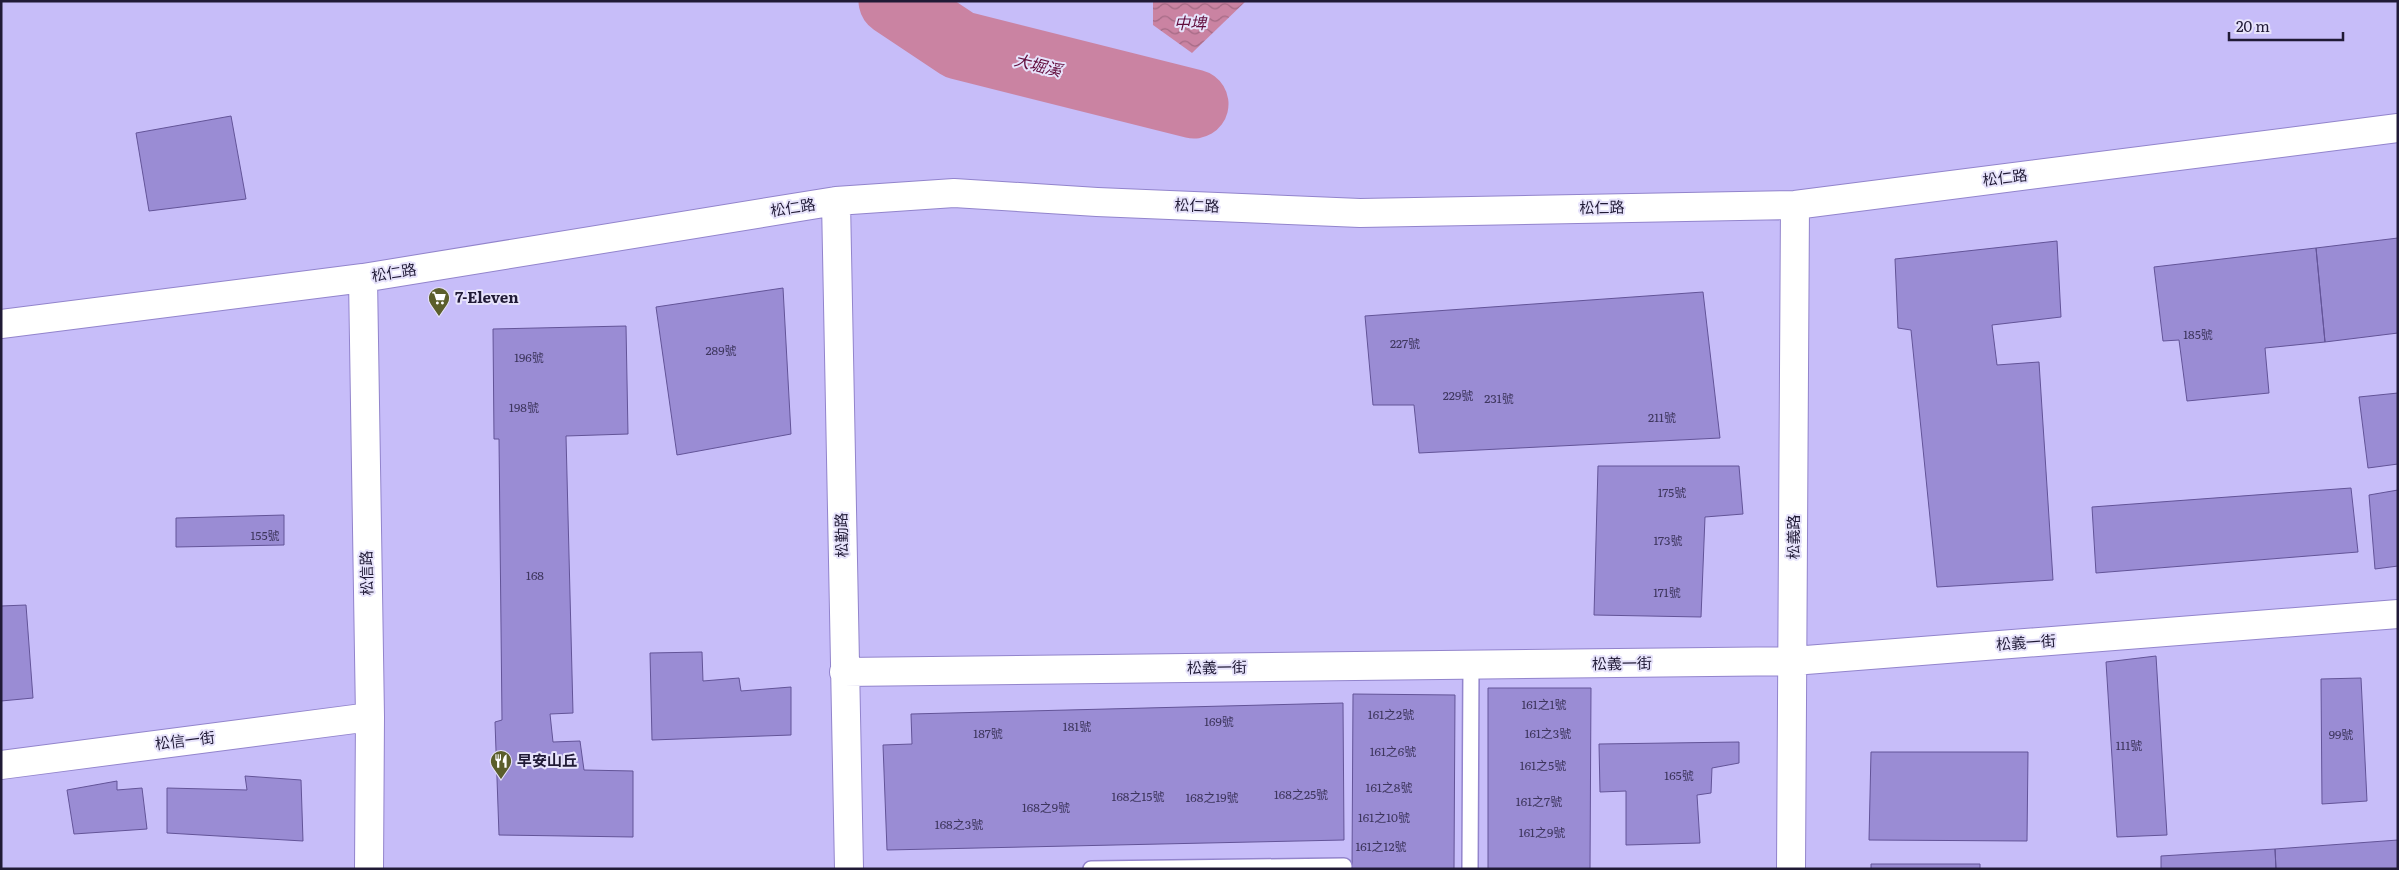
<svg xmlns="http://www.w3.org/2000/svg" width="2399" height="870" viewBox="0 0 2399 870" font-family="Literata,'Noto Sans TC',serif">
  <defs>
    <pattern id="water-waves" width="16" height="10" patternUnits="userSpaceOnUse" patternTransform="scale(1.25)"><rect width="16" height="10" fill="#ca83a2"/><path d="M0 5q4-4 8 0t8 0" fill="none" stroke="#a46a85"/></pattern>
  </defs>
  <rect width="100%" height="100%" fill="#c7bdf9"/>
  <path fill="url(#water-waves)" d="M1153,1H1246L1192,53L1153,25Z"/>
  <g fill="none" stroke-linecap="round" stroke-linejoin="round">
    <path stroke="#ca83a2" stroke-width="69" d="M893,1L959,45L1194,104"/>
  </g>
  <path fill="#9a8cd4" stroke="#635498" d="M231,116L246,199L149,211L136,133Z
    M2398,238V333L2325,342L2316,248Z
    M2057,241L2061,317L1992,325L1997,365L2039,362L2053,580L1937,587L1911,330L1898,328L1895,259Z
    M2316,248L2325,342L2265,348L2269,393L2187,401L2179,340L2163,341L2154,267Z
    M783,288L791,434L677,455L656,307Z
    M1703,292L1720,438L1419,453L1414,405H1373L1365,316Z
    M626,326L628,434L566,436L573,713L550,714L553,742L580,741L584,770L633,771V837L499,835L495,722L502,720L499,439H494L493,329Z
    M2398,393V464L2368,468L2359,397Z
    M1598,466H1739L1743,514L1705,517L1701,617L1594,615Z
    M2351,488L2358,552L2096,573L2092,507Z
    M2398,490V566L2375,569L2369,495Z
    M284,515V545L176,547V518Z
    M26,605L33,698L1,701V606Z
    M702,652L703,681L739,678L741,691L791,687V735L652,740L650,653Z
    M2156,656L2167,835L2117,837L2106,662Z
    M2361,678L2367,801L2322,804L2321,679Z
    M1488,688H1591L1590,869H1488Z
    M1353,694L1455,695L1454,869H1352Z
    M1343,703L1344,840L887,850L883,745L912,744L911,714Z
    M1739,742V763L1712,768L1711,793L1697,795L1700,843L1626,845V791L1600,792L1599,744Z
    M1871,752H2028L2027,841L1869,840Z
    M245,776L301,780L303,841L167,833V788L247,790Z
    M117,781V790L142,788L147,829L74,834L67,790Z
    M2398,840V869H2276L2275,849Z
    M2275,849L2276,869H2161V856Z
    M1871,864H1980V869H1871Z"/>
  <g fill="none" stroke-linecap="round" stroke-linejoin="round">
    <g stroke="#9284cc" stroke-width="18">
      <path id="lane" d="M1091,869L1344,866
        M1470,869L1471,665"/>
    </g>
    <g stroke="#9284cc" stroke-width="30">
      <path id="street" d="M836,201L849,869
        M363,278L370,717L369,869
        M1,324L363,278L836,201L954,193L1097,202L1360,213L1795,205L2398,128
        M844,672L1793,661L2398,614
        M1,765L370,717
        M1791,869L1795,205"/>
    </g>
    <use href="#lane" stroke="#fff" stroke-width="15"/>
    <use href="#street" stroke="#fff" stroke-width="28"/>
  </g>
  <defs>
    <g id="supermarket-pin" transform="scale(1.125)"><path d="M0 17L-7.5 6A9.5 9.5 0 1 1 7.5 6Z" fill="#5b5e2b" stroke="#e7e3fb"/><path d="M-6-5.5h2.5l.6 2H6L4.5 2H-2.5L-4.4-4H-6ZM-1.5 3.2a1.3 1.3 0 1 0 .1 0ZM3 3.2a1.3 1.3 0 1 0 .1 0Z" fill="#fff"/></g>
    <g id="restaurant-pin" transform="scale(1.125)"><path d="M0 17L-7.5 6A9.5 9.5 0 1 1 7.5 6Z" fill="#5b5e2b" stroke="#e7e3fb"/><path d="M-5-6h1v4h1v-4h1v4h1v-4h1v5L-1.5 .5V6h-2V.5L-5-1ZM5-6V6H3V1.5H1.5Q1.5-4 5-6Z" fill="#fff"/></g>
  </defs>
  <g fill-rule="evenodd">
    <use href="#supermarket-pin" x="439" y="298"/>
    <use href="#restaurant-pin" x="501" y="761"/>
  </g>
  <g text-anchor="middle" stroke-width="4" stroke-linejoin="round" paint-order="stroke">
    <g font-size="12" fill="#3e365e">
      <text x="2198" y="339">185號</text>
      <text x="1405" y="348">227號</text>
      <text x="721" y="355">289號</text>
      <text x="529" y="362">196號</text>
      <text x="1458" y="400">229號</text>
      <text x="1499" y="403">231號</text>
      <text x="524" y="412">198號</text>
      <text x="1662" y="422">211號</text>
      <text x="1672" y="497">175號</text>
      <text x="265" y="540">155號</text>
      <text x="1668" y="545">173號</text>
      <text x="535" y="580">168</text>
      <text x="1667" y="597">171號</text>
      <text x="1544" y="709">161之1號</text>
      <text x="1391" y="719">161之2號</text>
      <text x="1219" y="726">169號</text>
      <text x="1077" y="731">181號</text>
      <text x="988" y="738">187號</text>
      <text x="1548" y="738">161之3號</text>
      <text x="2341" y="739">99號</text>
      <text x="2129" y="750">111號</text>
      <text x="1393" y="756">161之6號</text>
      <text x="1543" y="770">161之5號</text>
      <text x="1679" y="780">165號</text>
      <text x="1389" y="792">161之8號</text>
      <text x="1301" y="799">168之25號</text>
      <text x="1138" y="801">168之15號</text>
      <text x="1212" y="802">168之19號</text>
      <text x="1539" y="806">161之7號</text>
      <text x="1046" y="812">168之9號</text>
      <text x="1384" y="822">161之10號</text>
      <text x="959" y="829">168之3號</text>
      <text x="1542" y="837">161之9號</text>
      <text x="1381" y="851">161之12號</text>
    </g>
    <g font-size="15" fill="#201a36" stroke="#e7e3fb">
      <text transform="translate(2005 178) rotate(-7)" y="5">松仁路</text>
      <text transform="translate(1197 206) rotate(2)" y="5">松仁路</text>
      <text transform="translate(793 208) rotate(-9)" y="5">松仁路</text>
      <text transform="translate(1602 208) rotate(-1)" y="5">松仁路</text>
      <text transform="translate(394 273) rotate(-9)" y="5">松仁路</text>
      <text transform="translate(842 535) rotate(-91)" y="5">松勤路</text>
      <text transform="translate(1794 537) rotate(-90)" y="5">松義路</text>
      <text transform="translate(367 573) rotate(-91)" y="5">松信路</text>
      <text transform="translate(2026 643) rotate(-4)" y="5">松義一街</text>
      <text transform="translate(1622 664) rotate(-1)" y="5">松義一街</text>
      <text transform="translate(1217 668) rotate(-1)" y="5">松義一街</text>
      <text transform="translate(185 741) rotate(-7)" y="5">松信一街</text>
    </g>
    <g font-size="15" font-weight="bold" fill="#201a36" stroke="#e7e3fb" text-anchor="start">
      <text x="455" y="303">7-Eleven</text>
      <text x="517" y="766">早安山丘</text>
    </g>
    <g font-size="16" font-style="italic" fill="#620d3d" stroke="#e7e3fb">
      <text x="1190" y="29">中埤</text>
      <text transform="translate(1038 65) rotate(14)" y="6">大堀溪</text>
    </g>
  </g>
  <rect width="2399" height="870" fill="none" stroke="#201a36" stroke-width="5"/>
  <path d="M2229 32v8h114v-8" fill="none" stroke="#201a36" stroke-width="2.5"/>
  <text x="2236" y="32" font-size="15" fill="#201a36" stroke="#e7e3fb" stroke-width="4" paint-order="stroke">20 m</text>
</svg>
